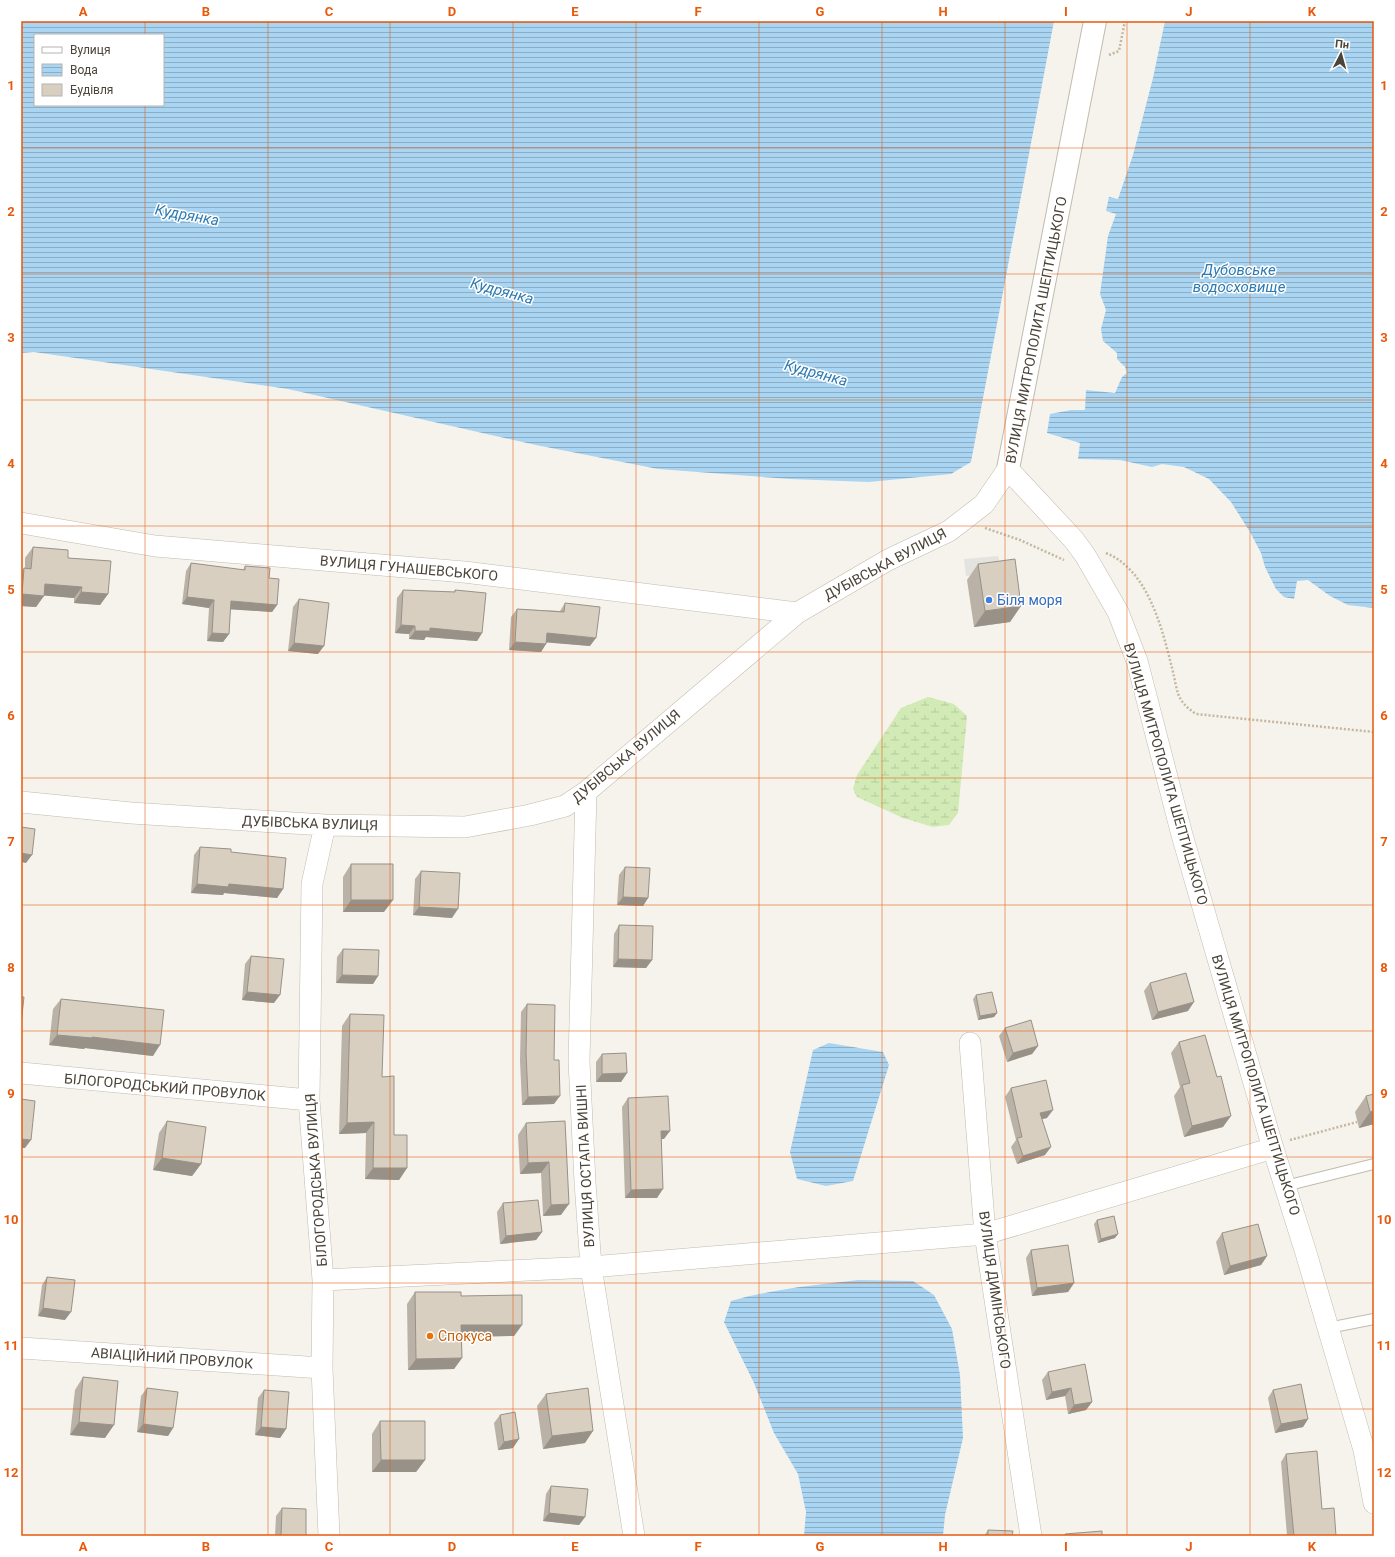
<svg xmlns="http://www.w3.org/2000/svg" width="1395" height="1557" viewBox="0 0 1395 1557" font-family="Roboto,sans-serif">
  <defs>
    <pattern id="wetland-marsh" width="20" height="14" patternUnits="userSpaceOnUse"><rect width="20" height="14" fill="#d2eab5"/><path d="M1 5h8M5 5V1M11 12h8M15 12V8" fill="none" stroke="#b6ca9c"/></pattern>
    <pattern id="water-rules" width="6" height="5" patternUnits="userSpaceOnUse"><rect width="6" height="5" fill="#a9d4f2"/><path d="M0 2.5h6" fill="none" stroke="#8caec5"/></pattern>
  </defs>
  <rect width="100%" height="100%" fill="#f6f3ec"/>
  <path fill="url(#wetland-marsh)" d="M928,697L954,704L967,716L958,813L949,825L933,827L903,818L857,797L853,789L857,775L901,708Z"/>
  <path fill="#e5e3e0" d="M998,556L1002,572L966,576L964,559Z"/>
  <path fill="url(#water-rules)" fill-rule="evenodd" d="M21,21H1054L971,462L951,474L869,482L790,479L658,469L536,445L288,389L34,352L21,353ZM35,35H163V105H35Z
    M1165,21H1374V608L1348,605L1330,596L1308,580L1297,581L1294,599L1284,597L1276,589L1265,567L1261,553L1250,532L1231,502L1209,479L1184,467L1162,464L1152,467L1120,460L1078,459L1080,443L1047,433L1050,414L1071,410H1085L1086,390L1115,393L1122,377L1127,373L1125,367L1117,359V353L1103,341L1101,329L1106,310L1100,294L1108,236L1116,214L1106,211L1109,197L1118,199L1133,155L1153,78Z
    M829,1043L883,1052L889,1065L853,1181L826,1186L797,1179L790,1152L813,1050Z
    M858,1280L913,1281L934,1295L952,1329L960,1375L963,1438L945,1515L943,1536H804L806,1512L798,1474L774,1433L754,1383L724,1322L731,1301C773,1289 815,1285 858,1280Z"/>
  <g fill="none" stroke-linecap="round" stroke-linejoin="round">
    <g stroke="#c2bbae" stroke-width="12">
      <path id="service" d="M1285,1186L1374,1164
        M1328,1328L1374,1319"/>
    </g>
    <g stroke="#c2bbae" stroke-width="22">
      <path id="minor" d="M21,523L155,546L464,572L797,613
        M586,792L579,1061L585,1182L591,1267L634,1536
        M21,802L131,813L325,825L465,827L530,815L565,806L586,792L797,613L888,560L949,531L984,504L1008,469L1074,540L1085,555L1118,612L1137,661L1182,835L1272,1145L1306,1253L1364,1450L1374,1503
        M325,825L312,884L309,1100L323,1280L322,1368L329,1536
        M970,1043L985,1234L1031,1536
        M21,1073L309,1100
        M323,1280L591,1267L985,1234L1273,1148
        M21,1348L322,1368"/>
    </g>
    <g stroke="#c2bbae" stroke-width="24">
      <path id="tertiary" d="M1008,469L1095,21"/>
    </g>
    <path stroke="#c4b79f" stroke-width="2.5" stroke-dasharray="2 2" stroke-linecap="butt" d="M1109,55L1119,51L1125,21
      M985,528L1020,540L1064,560
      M1106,553C1148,570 1162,628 1172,668C1178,691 1175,700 1196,714L1374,732
      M1290,1140L1357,1122"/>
    <use href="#service" stroke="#fff" stroke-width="10"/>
    <use href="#minor" stroke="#fff" stroke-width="21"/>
    <use href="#tertiary" stroke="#fff" stroke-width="22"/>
  </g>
  <path fill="#bab2a6" d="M33,547L68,558L108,594L100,605L74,603V598L44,595L36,607L21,606V572L24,568H25V558Z
    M191,563L243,570L245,566L269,578L277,605L272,612L230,609L229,634L223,642L207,641L209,608L182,604L186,571Z
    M978,564L1021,606L1010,622L974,627L967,580Z
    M403,590L454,592L455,590L482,633L477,641L426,637L424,640L409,639V634L395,633L397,598Z
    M299,599L318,654L288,651L293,607Z
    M565,603L590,646L547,642L541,652L509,650L511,617L517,609L560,611Z
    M200,847L231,852L283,889L277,898L224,893L223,895L191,893L194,855Z
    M351,864L384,912H343V877Z
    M625,867L648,898L643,906L617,905L619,875Z
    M421,871L452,918L413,915L415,879Z
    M619,925L652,960L646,968L613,967L614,934Z
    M343,949L378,976L373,984L336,983L337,957Z
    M251,956L274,1003L242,1000L245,964Z
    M1150,983L1188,1011L1152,1020L1144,991Z
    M976,995L997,1013L994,1017L978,1020L973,999Z
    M61,999L153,1056L85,1048L84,1049L49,1045L53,1009Z
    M527,1004L554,1104L522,1105L520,1061L521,1012Z
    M350,1014L382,1077L394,1135L407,1168L399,1180L365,1179L366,1133L339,1134L342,1026Z
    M1005,1028L1038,1046L1032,1054L1007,1062L999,1036Z
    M1179,1042L1223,1127L1184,1137L1174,1096L1180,1087L1171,1053Z
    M602,1054L627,1073L621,1082H596V1062Z
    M1011,1088L1047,1118L1042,1119L1045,1155L1017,1164L1011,1147L1016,1140L1005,1097Z
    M1366,1096L1374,1124L1359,1128L1355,1112Z
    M628,1098L664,1139H662L657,1198H625L622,1107Z
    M167,1121L201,1164L192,1176L153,1170L159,1133Z
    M565,1121L561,1215L543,1216L541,1173L520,1174L518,1135L526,1123Z
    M503,1203L542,1232L536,1240L500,1244L497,1212Z
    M1097,1220L1115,1238L1098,1243L1094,1224Z
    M1222,1233L1267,1256L1261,1265L1224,1275L1216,1242Z
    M1031,1250L1074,1283L1068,1292L1032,1296L1026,1258Z
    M47,1277L65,1320L38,1316L42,1285Z
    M415,1292L461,1296L522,1325L514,1336L462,1337V1358L454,1369L408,1370L407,1304Z
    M1048,1372L1092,1402L1086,1410L1068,1414L1065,1396L1046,1400L1042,1380Z
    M83,1377L105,1438L70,1435L75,1390Z
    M147,1388L173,1428L168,1436L137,1432L141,1396Z
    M264,1390L286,1429L280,1438L255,1435L258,1398Z
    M1273,1390L1308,1419L1303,1427L1275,1433L1268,1398Z
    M546,1394L585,1443L543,1449L537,1406Z
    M500,1415L513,1448L498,1450L494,1423Z
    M380,1421L425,1460L416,1472H372V1434Z
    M1286,1454L1322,1509L1336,1536H1287L1281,1462Z
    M551,1486L585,1517L579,1525L543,1521L546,1494Z
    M282,1508L306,1536H275L276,1516Z
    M988,1530L1012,1536H984Z"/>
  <path fill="#979187" d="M45,584L82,587L74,598L37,595Z
    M81,592L108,594L100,605L74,603Z
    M22,594L44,596L36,607L21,606V595Z
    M187,597L214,600L209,608L182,604Z
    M231,601L277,605L272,612L225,609Z
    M1021,606L1010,622L974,627L985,611Z
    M401,625L415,626L409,634L395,633Z
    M430,628L482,633L477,641L426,637L424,640L409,639L415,631Z
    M212,633L229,634L223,642L207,641Z
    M547,633L596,638L590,646L541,642Z
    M515,642L546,644L541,652L509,650Z
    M294,643L324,646L318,654L288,651Z
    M21,853L32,855L26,863L21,862Z
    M197,884H229L283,889L277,898L224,893L223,895L191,893Z
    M623,897L648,898L643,906L617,905Z
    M351,900H393L384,912H343Z
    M419,907L458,909L452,918L413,915Z
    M618,959L652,960L646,968L613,967Z
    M342,975L378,976L373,984L336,983Z
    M247,992L280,995L274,1003L242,1000Z
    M1194,1002L1188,1011L1152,1020L1158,1012Z
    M997,1013L994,1017L978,1020L980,1016Z
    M57,1035L92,1037L160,1045L153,1056L85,1048L84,1049L49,1045Z
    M1038,1046L1032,1054L1007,1062L1013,1053Z
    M627,1073L621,1082H596L602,1074Z
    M560,1096L554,1104L522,1105L528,1097Z
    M1053,1110L1047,1118L1034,1121L1040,1113Z
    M1374,1111V1124L1359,1128L1370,1112Z
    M1231,1116L1223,1127L1184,1137L1192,1126Z
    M374,1122L366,1133L339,1134L347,1123Z
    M661,1131H670L664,1139H656Z
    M21,1139L31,1140L25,1148H21Z
    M1051,1147L1045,1155L1017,1164L1023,1156Z
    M162,1158L201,1164L192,1176L153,1170Z
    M549,1162L541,1173L520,1174L528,1163Z
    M373,1168H407L399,1180L365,1179Z
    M663,1189L657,1198H625L631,1190Z
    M569,1204L561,1215L543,1216L551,1205Z
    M542,1232L536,1240L500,1244L506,1236Z
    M1118,1234L1115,1238L1098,1243L1101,1239Z
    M1267,1256L1261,1265L1224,1275L1230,1266Z
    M1074,1283L1068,1292L1032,1296L1037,1288Z
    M43,1308L71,1312L65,1320L38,1316Z
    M461,1325H522L514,1336L453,1337Z
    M462,1358L454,1369L408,1370L416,1359Z
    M1071,1388L1065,1396L1046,1400L1052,1392Z
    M1092,1402L1086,1410L1068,1414L1074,1405Z
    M1308,1419L1303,1427L1275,1433L1281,1424Z
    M79,1422L114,1425L105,1438L70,1435Z
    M143,1424L173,1428L168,1436L137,1432Z
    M261,1427L286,1429L280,1438L255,1435Z
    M593,1431L585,1443L543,1449L552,1436Z
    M519,1439L513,1448L498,1450L504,1442Z
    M381,1460H425L416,1472H372Z
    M549,1513L585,1517L579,1525L543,1521Z"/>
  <path fill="#d8cfc1" stroke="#979187" d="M33,547L68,550V558L111,561L108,594L81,592L82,587L45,584L44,596L22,594L24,568L31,569Z
    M1015,559L1021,606L985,611L978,564Z
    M191,563L245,570V566L270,568L269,578L279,579L277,605L231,601L229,634L212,633L214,600L187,597Z
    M403,590L455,592V590L486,593L482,633L430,628V631H415V626L401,625Z
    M299,599L329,603L324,646L294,643Z
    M565,603L600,607L596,638L547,633L546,644L515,642L517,609L564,612Z
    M21,827L35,829L32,855L21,853Z
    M200,847L231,849V852L286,858L283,889L229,884L228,887L197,884Z
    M351,864H393V900H351Z
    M625,867L650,868L648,898L623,897Z
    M421,871L460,873L458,909L419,907Z
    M619,925L653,926L652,960L618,959Z
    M343,949L379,950L378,976L342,975Z
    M251,956L284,959L280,995L247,992Z
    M1186,973L1194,1002L1158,1012L1150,983Z
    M992,992L997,1013L980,1016L976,995Z
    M21,997H24L21,1024Z
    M61,999L164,1010L160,1045L92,1037V1038L57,1035Z
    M527,1004L555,1005L554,1060H559L560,1096L528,1097L526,1053Z
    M350,1014L384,1015L382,1077L394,1076V1135H407V1168H373L374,1122L347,1123Z
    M1031,1020L1038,1046L1013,1053L1005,1028Z
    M1205,1035L1217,1077L1221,1076L1231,1116L1192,1126L1182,1085L1190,1083L1179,1042Z
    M626,1053L627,1073L602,1074V1054Z
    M1046,1080L1053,1110L1040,1113L1051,1147L1023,1156L1017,1138L1022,1137L1011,1088Z
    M1374,1094V1111L1370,1112L1366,1096Z
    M668,1096L670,1131H661L663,1189L631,1190L628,1098Z
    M21,1099L35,1101L31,1140L21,1139Z
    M167,1121L206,1127L201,1164L162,1158Z
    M565,1121L569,1204L551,1205L549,1162L528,1163L526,1123Z
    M538,1200L542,1232L506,1236L503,1203Z
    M1114,1216L1118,1234L1101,1239L1097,1220Z
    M1258,1224L1267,1256L1230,1266L1222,1233Z
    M1068,1245L1074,1283L1037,1288L1031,1250Z
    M47,1277L75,1280L71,1312L43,1308Z
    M415,1292H461V1296L522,1295V1325H461L462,1358L416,1359Z
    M1085,1364L1092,1402L1074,1405L1071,1388L1052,1392L1048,1372Z
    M83,1377L118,1381L114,1425L79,1422Z
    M1301,1384L1308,1419L1281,1424L1273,1390Z
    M147,1388L178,1392L173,1428L143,1424Z
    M588,1388L593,1431L552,1436L546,1394Z
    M264,1390L289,1392L286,1429L261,1427Z
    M515,1412L519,1439L504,1442L500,1415Z
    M380,1421H425V1460H381Z
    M1317,1451L1322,1509L1334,1508L1336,1536H1294L1286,1454Z
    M551,1486L588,1489L585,1517L549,1513Z
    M282,1508L306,1509V1536H281Z
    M988,1530L1013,1531L1012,1536H988Z
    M1102,1531V1536H1065V1534Z"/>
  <path fill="none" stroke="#e8590c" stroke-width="1" stroke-opacity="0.55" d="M145,21V35M268,21V1536M390,21V1536M513,21V1536M636,21V1536M759,21V1536M882,21V1536M1005,21V1536M1127,21V1536M1250,21V1536M145,105V1536M21,148H1374M21,274H1374M21,400H1374M21,526H1374M21,652H1374M21,778H1374M21,905H1374M21,1031H1374M21,1157H1374M21,1283H1374M21,1409H1374"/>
  <circle fill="#3f7fe0" stroke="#fff" stroke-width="1.5" cx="989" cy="600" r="4"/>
  <circle fill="#e8710a" stroke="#fff" stroke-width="1.5" cx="430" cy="1336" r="4"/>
  <g text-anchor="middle" stroke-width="3" stroke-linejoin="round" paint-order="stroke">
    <g font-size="14" fill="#4b4439" stroke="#fff">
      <text transform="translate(1036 330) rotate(-79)" y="5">ВУЛИЦЯ МИТРОПОЛИТА ШЕПТИЦЬКОГО</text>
      <text transform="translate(885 564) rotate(-28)" y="5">ДУБІВСЬКА ВУЛИЦЯ</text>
      <text transform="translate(409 568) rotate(5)" y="5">ВУЛИЦЯ ГУНАШЕВСЬКОГО</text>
      <text transform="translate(626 756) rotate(-40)" y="5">ДУБІВСЬКА ВУЛИЦЯ</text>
      <text transform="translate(1166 774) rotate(74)" y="5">ВУЛИЦЯ МИТРОПОЛИТА ШЕПТИЦЬКОГО</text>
      <text transform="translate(310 823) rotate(2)" y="5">ДУБІВСЬКА ВУЛИЦЯ</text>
      <text transform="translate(1256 1085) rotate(73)" y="5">ВУЛИЦЯ МИТРОПОЛИТА ШЕПТИЦЬКОГО</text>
      <text transform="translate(165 1087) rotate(5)" y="5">БІЛОГОРОДСЬКИЙ ПРОВУЛОК</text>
      <text transform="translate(585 1166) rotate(-93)" y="5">ВУЛИЦЯ ОСТАПА ВИШНІ</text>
      <text transform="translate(316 1180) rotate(-94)" y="5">БІЛОГОРОДСЬКА ВУЛИЦЯ</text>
      <text transform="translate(995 1290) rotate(82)" y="5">ВУЛИЦЯ ДИМІНСЬКОГО</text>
      <text transform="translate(172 1358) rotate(4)" y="5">АВІАЦІЙНИЙ ПРОВУЛОК</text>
    </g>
    <g font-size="14" fill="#366cbe" stroke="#fff" text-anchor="start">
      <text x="997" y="605">Біля моря</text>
    </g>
    <g font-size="14" fill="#c56008" stroke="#fff" text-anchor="start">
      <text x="438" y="1341">Спокуса</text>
    </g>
    <g font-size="15" font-style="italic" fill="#2e7ab2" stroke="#fff">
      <text transform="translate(187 215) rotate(10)" y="5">Кудрянка</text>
      <text x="1239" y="275">Дубовське<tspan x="1239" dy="17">водосховище</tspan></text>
      <text transform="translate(502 291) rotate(15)" y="5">Кудрянка</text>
      <text transform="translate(816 373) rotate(15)" y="5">Кудрянка</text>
    </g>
  </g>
  <rect width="1395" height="1557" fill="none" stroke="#ffffff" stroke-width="44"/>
  <rect x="34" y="34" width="130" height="72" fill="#ffffff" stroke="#b7b4b0"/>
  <rect x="42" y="47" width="20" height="6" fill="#ffffff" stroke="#b7b4b0"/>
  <text x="70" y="54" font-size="12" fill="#4b4439">Вулиця</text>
  <rect x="42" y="64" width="20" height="12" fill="url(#water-rules)" stroke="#b7b4b0"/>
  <text x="70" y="74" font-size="12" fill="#4b4439">Вода</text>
  <rect x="42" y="84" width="20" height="12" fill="#d8cfc1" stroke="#b7b4b0"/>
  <text x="70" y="94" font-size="12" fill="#4b4439">Будівля</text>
  <g transform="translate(1341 54) rotate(6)" stroke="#ffffff" stroke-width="3" paint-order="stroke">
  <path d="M0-3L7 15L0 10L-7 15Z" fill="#4b4439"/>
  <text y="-6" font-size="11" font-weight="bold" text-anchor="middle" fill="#4b4439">Пн</text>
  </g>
  <rect x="22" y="22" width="1351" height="1513" fill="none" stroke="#e8590c" stroke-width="1.5"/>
  <g font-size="13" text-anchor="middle" font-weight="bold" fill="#e8590c">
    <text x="83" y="16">A</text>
    <text x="206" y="16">B</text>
    <text x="329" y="16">C</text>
    <text x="452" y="16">D</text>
    <text x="575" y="16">E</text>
    <text x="698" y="16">F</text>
    <text x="820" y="16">G</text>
    <text x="943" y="16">H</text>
    <text x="1066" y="16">I</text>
    <text x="1189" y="16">J</text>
    <text x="1312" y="16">K</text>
    <text x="11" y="90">1</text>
    <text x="1384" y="90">1</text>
    <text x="11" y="216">2</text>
    <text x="1384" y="216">2</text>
    <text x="11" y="342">3</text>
    <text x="1384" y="342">3</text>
    <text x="11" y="468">4</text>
    <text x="1384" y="468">4</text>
    <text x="11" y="594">5</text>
    <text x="1384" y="594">5</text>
    <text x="11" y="720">6</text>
    <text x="1384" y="720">6</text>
    <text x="11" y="846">7</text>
    <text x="1384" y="846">7</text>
    <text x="11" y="972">8</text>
    <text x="1384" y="972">8</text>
    <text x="11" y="1098">9</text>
    <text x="1384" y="1098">9</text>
    <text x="11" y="1224">10</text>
    <text x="1384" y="1224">10</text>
    <text x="11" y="1350">11</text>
    <text x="1384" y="1350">11</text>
    <text x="11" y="1477">12</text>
    <text x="1384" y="1477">12</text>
    <text x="83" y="1551">A</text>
    <text x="206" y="1551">B</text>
    <text x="329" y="1551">C</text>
    <text x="452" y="1551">D</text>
    <text x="575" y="1551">E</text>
    <text x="698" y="1551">F</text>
    <text x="820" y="1551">G</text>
    <text x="943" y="1551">H</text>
    <text x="1066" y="1551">I</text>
    <text x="1189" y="1551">J</text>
    <text x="1312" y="1551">K</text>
  </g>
</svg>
